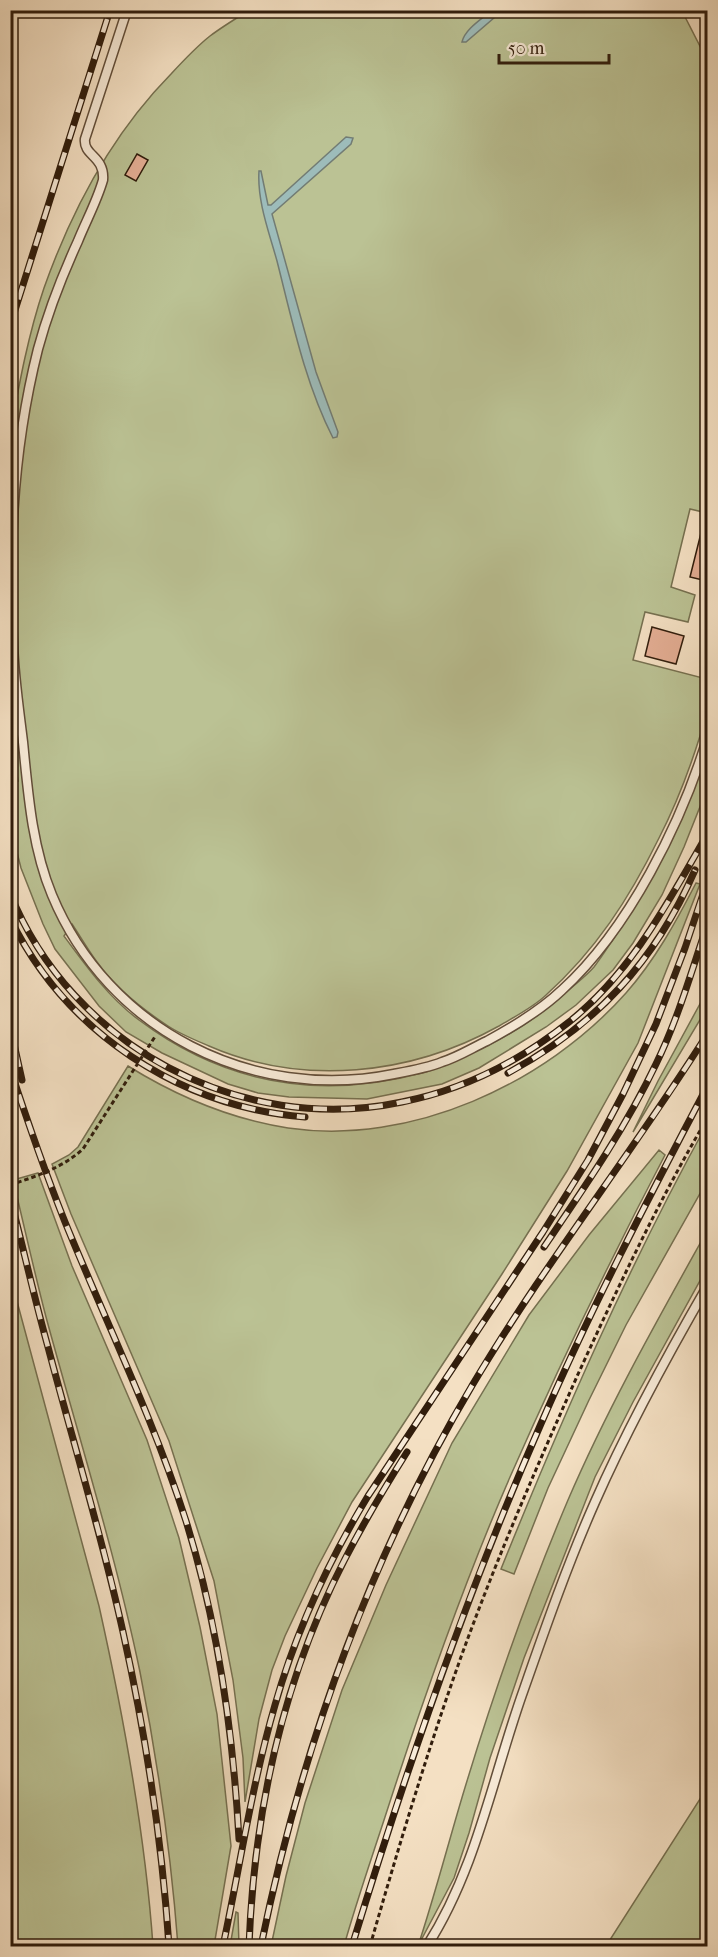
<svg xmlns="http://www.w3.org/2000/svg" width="718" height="1957" viewBox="0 0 718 1957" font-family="'IM FELL French Canon',serif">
  <rect width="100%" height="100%" fill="#f4e0c3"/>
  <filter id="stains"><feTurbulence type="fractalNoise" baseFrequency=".00333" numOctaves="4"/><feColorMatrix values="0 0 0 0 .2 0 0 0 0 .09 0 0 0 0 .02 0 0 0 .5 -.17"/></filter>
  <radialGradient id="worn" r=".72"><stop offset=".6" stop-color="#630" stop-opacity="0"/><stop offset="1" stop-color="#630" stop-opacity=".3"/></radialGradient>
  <path fill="#bbc294" stroke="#767050" stroke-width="1.5" d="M248,11H682L707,60V513L690,509L671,587L695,595L688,622L645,612L633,660L703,678C704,688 707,699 707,710C707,718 702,728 700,736C689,771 676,805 659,838C629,899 596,950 545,996C532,1008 514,1017 499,1026C411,1075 303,1087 209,1046C195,1040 180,1034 168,1026C142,1009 115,987 97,962C88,950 80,936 72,924L64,936C86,966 109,998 139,1020C224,1084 320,1100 422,1073C435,1070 448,1063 460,1058C504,1040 535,1020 570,989C578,982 587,975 594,967C601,958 608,947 614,938C653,880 682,816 707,752V789L684,847L662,895L633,943L613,970L576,1005L546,1027L479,1068L442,1084L367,1099L289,1097L258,1093L228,1084L162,1053L126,1032L99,1006L55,949L43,924L21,868L11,829L10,782L18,781L10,731V434C19,385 28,335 44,288C72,209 112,134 171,74C183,61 196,47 210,36C222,27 235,19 248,11Z
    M696,883L700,884L638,1043L567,1171L502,1274L352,1502L317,1568L285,1636L272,1670L259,1719L245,1802L243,1758L233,1680L214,1581L169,1441L71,1214L52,1164L69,1155L78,1147L128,1066C178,1097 230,1119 288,1128C411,1146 545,1084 626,993C655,960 676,922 696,883Z
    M707,991V1008L633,1132L658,1081Z
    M707,1124V1181L626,1325L589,1400L548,1488L514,1574L501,1569C562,1418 628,1267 707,1124Z
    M659,1150L665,1155C610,1260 558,1368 510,1477C462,1587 422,1702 385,1817C371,1860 356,1903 344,1946H271L286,1876L305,1803L342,1690L386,1585L452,1443L529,1315L589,1235Z
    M38,1173L72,1266L147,1440L179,1538L200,1627L217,1714L231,1846L214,1946H178C171,1854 158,1763 140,1672C115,1552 78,1435 46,1317C34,1271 24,1225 13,1180Z
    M707,1231V1268L633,1402L595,1477L524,1658L490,1758L469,1833L454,1878L418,1946C436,1892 450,1836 467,1781C496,1686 529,1592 568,1500C608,1407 658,1319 707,1231Z
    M11,1279L99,1606C124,1718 145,1832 153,1946H11Z
    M707,1788V1946H606Z
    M236,1912L238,1913L239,1946H230Z"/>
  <path fill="#9dbcba" stroke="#727c74" stroke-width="1.5" d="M491,11H502L466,42H462C465,29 482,19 491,11Z
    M346,137L353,138L351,144L272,214L316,372L338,432L337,437L333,438C305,383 292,320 277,261C269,232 257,201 259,171H261L268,205H271Z"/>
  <path fill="#e4ae94" stroke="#311d0c" stroke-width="1.5" d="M137,154L148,160L136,181L125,175Z
    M702,529L708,531L707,581L690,577Z
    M652,627L684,636L676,664L645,656Z"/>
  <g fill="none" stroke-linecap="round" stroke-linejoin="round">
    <g stroke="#624e3a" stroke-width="11">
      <path id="lane" d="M127,10L85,139C83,156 105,156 103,180C97,201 86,221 78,241C62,276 48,312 38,349C14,444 8,545 13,643C14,676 19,709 23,742C28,793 32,847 52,895C108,1030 252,1103 394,1074C410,1071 427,1068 442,1062C458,1057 472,1048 487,1041C513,1027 540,1011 562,990C629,929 682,822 708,736
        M427,1946C477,1868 493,1775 524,1689C546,1626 568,1563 595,1502C628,1427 667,1356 708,1285"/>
    </g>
    <path stroke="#311d0c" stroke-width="3" stroke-dasharray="4.5 3" stroke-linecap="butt" d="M10,1185C37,1176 62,1168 83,1149L156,1035
      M10,1374V1410
      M370,1946C398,1849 427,1752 461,1657C496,1560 537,1466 579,1372C619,1285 659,1200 708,1117"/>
    <use href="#lane" stroke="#f8ebd8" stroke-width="8"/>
    <g stroke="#311d0c" stroke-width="7">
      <path id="rail" d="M10,326L110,10
        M10,893C71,1046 241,1136 402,1102C463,1090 520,1061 569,1022C632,972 668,902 708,833
        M10,918C65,1032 180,1107 305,1117
        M10,1026L22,1080
        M10,1068C27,1120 45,1172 65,1222C106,1322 153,1418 186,1521C218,1624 233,1731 239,1839
        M508,1073C596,1025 655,962 695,870
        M10,1197C23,1247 34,1297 48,1347C73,1442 102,1536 123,1632C146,1736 162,1841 169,1946
        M544,1247C584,1188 625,1129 656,1064C678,1019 692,970 708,922
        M223,1946C240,1866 252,1784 275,1705C296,1631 328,1562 368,1496L543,1232L588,1160L623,1094L656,1024L685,948L708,879
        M249,1946C254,1812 283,1679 345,1559C364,1522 385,1487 407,1452
        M261,1946C301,1750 370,1557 473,1384C545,1263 633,1152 708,1033
        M352,1946C406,1770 466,1595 540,1426C590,1310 649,1197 708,1085"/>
    </g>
    <use href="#rail" stroke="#f8ebd8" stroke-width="4.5" stroke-dasharray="14" stroke-linecap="butt"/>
  </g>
  <rect width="718" height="1957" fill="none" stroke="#f4e0c3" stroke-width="36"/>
  <rect x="12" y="12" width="694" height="1933" fill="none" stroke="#311d0c" stroke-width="3"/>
  <rect x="18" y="18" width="682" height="1921" fill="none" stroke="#311d0c" stroke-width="1.5"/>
  <path d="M499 54v9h110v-9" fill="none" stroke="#311d0c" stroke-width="3"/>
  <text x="508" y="54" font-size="18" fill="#311d0c" stroke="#f8ebd8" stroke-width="4.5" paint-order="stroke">50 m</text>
  <rect width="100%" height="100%" filter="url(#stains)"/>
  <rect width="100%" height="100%" fill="url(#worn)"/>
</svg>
